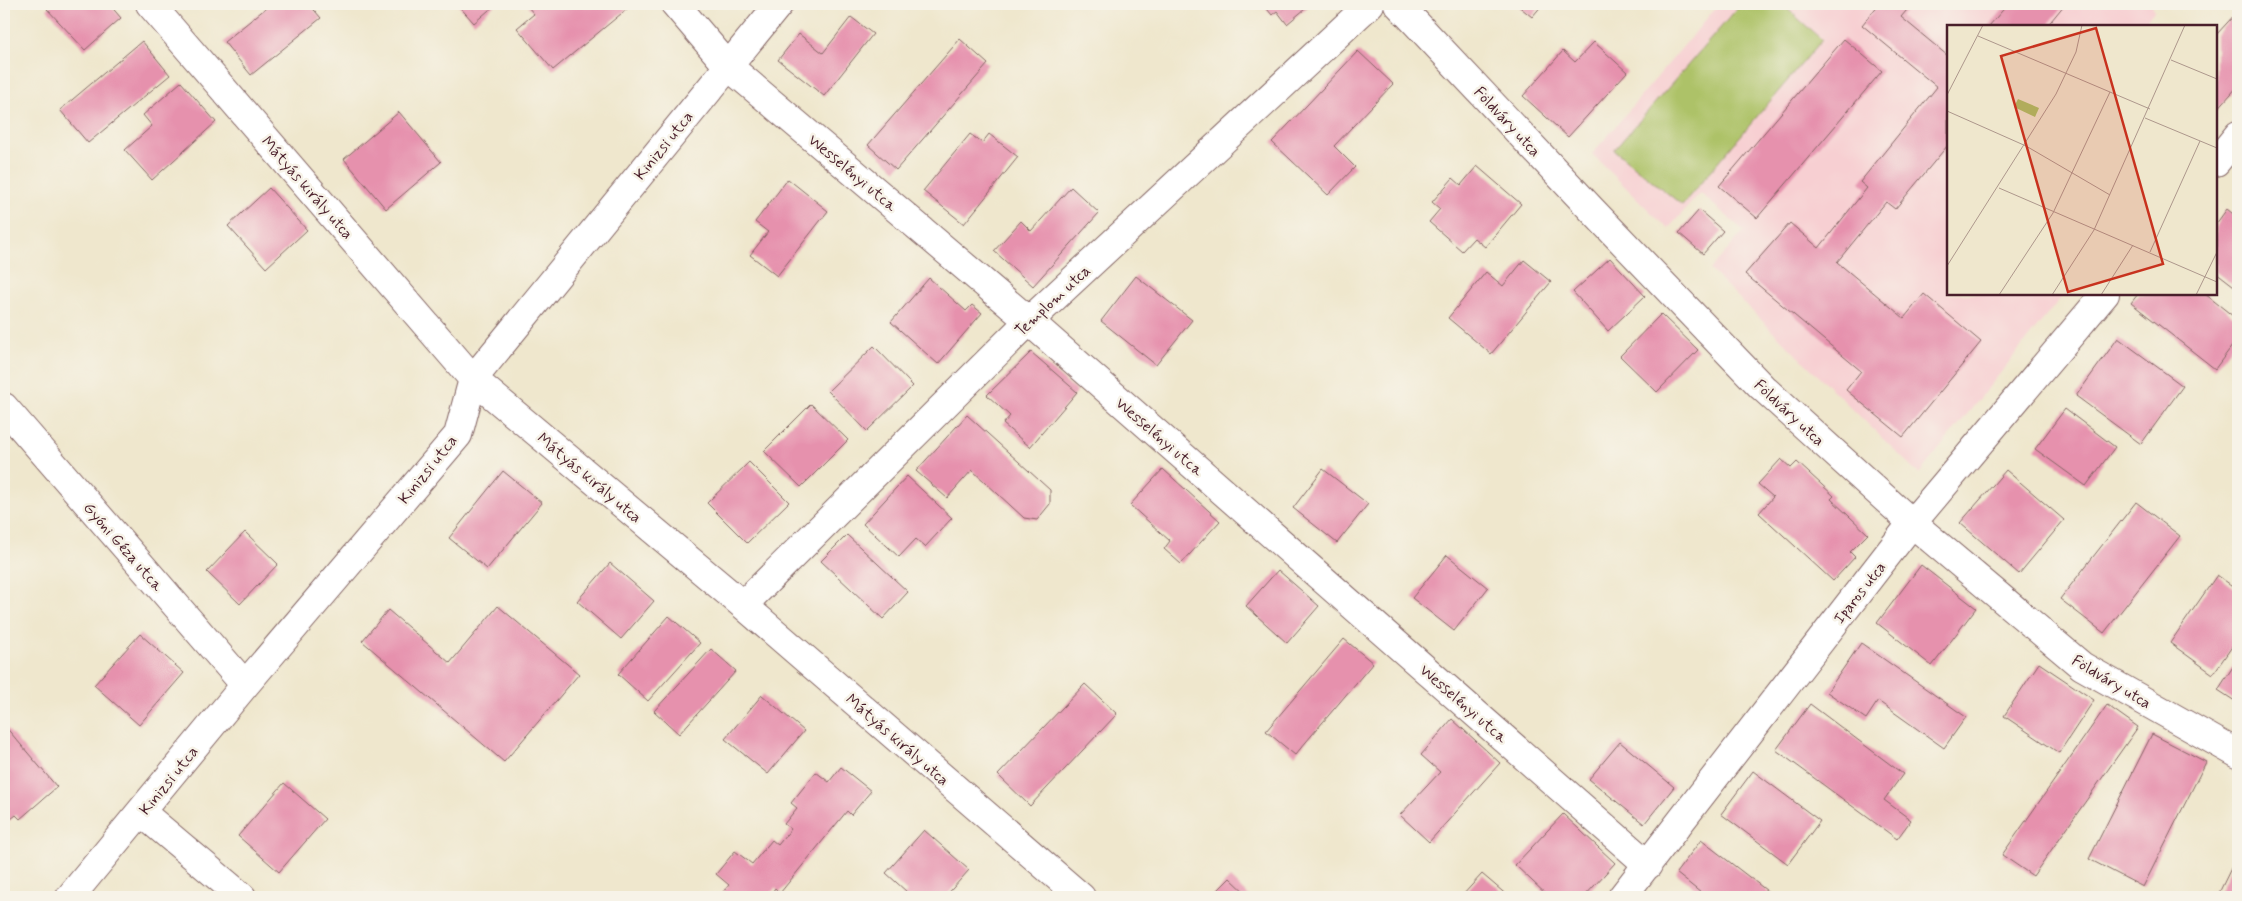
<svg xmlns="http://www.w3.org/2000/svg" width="2242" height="901" viewBox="0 0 2242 901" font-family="Mynerve,sans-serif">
  <rect width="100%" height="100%" fill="#f7f3e8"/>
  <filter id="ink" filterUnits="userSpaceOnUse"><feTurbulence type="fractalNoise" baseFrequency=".02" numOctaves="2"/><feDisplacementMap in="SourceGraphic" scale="10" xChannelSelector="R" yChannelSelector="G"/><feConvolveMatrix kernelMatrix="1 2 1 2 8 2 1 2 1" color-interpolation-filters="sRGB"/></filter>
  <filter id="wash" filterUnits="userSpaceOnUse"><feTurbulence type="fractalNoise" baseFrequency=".0096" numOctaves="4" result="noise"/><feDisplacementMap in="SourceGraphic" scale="20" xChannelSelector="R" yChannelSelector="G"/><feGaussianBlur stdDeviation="1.12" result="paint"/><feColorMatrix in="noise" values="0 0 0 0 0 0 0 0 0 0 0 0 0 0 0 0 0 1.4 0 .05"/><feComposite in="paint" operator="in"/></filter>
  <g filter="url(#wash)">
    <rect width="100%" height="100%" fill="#efe7cd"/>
    <path fill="#f7cfd2" d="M1719,4H2152L2154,11L2142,26H1948V294H2064L1919,474L1710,270L1744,231L1700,193L1668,229L1592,154Z"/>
    <path fill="#adc267" stroke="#7c7049" d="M1741,4H1782L1822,40L1682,205L1614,150Z"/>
    <g id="blocks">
      <path fill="#e691ad" d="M52,4H109L121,18L85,50L47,9Z
        M271,4H309L321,18L251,75L224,42Z
        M457,4H496L474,23Z
        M532,4H633L553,70L517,28L534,14L528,7Z
        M1263,4H1311L1287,24L1277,11L1272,15Z
        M1516,4H1543L1532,17Z
        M1879,4H1912L1901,17L1948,56V145L1895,209L1886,202L1837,262L1904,318L1924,294L1981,342L1903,437L1846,390L1861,371L1745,274L1790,223L1819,248L1867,188L1860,182L1937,87L1862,25Z
        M2008,4H2065L2047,26H1989Z
        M2238,11V86L2216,111V35Z
        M851,17L873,34L824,96L778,60L799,34L823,53Z
        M960,39L988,64L896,170L868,145Z
        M1844,39L1882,71L1757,218L1719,186Z
        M142,41L170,75L88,143L60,110Z
        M1594,42L1627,72L1568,137L1523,96L1563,51L1575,62Z
        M1358,51L1393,84L1334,146L1355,167L1328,195L1272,142Z
        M181,82L216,122L152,180L125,150L152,126L143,115Z
        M399,112L441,162L386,209L344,159Z
        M970,134L982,143L989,134L1018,157L964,224L923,191Z
        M1477,166L1521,204L1485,247L1474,238L1462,251L1429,222L1440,209L1432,202L1453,178L1461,185Z
        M788,179L828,211L777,276L750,255L768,232L755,222Z
        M1071,187L1099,213L1033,286L994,251L1021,221L1031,231Z
        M269,188L307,230L266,268L228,226Z
        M2227,209L2238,218V289L2216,272V224Z
        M1699,210L1723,231L1703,254L1679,233Z
        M1610,258L1645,296L1608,331L1573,292Z
        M1524,260L1551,282L1491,354L1448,318L1486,272L1503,286Z
        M1136,276L1192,320L1156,365L1101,321Z
        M929,278L966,311L972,305L982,313L938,364L891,322Z
        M2138,294H2205L2238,320V338L2215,369L2131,303Z
        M1661,314L1698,350L1657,392L1620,356Z
        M2118,338L2183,386L2141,444L2076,396Z
        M874,346L913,386L867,431L828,391Z
        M1031,352L1077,392L1030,447L1003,424L1010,416L987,395Z
        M811,404L848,440L801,487L764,451Z
        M2065,409L2115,447L2086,486L2035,449Z
        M967,415L1050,490V504L1037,520L1024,518L972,470L947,498L916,471Z
        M1781,459L1791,468L1797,462L1834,496L1831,499L1868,534L1850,552L1855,557L1833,581L1759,513L1773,497L1758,484Z
        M749,462L789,502L747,543L707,503Z
        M1163,469L1220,521L1181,564L1164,549L1170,541L1130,505Z
        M1323,469L1368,504L1337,543L1293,508Z
        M2006,470L2064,520L2019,574L1960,523Z
        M503,471L542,503L487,569L449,538Z
        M907,476L952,518L925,547L916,539L899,557L863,524Z
        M2136,502L2180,536L2104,633L2060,599Z
        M245,532L278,564L240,604L207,572Z
        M847,535L908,592L883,619L821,561Z
        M1447,555L1488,588L1454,631L1412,598Z
        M610,563L654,601L621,639L577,601Z
        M1921,565L1976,608L1932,666L1877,623Z
        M1278,570L1319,606L1287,643L1246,606Z
        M2217,575L2238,590V638L2213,674L2170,643Z
        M498,606L579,674L504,762L362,641L388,610L450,663Z
        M669,616L700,643L648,701L618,674Z
        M140,634L184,673L139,725L94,685Z
        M1344,639L1373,663L1295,755L1266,731Z
        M1861,643L1966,717L1944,748L1878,701L1866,719L1827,692Z
        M711,649L736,671L679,734L654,711Z
        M2238,659V703L2218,690Z
        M2039,663L2094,700L2059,753L2004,716Z
        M1085,684L1117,714L1030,806L998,775Z
        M762,695L804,731L768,774L725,739Z
        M1810,704L1903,774L1884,800L1911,820L1897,839L1776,750Z
        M2107,705L2138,727L2033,876L2002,855Z
        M1452,719L1500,763L1429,842L1400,815L1440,772L1421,755Z
        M4,725L57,787L20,819L16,815L6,823L9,827L4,832Z
        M2152,734L2206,762L2143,887L2089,859Z
        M1620,742L1674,787L1644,824L1589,779Z
        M841,767L871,791L851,815L847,811L780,893L775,888L770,895L773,897H719L729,885L716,874L735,851L752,864L772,840L778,845L791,829L784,824L797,808L791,803L816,772L829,782Z
        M1753,771L1820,821L1788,864L1721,814Z
        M284,783L325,819L279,872L238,836Z
        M1563,814L1615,863L1584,897H1549L1515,865Z
        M924,830L969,870L945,897H902L907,892L886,873Z
        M1701,840L1775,897H1706L1676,873Z
        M2238,854V897H2217Z
        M1482,874L1509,897H1461Z
        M1230,878L1250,897H1211Z"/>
    </g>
  </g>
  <g filter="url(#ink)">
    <use href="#blocks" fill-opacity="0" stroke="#846564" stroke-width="1"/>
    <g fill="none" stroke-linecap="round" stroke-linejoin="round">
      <g stroke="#846564" stroke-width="30">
        <path id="street" d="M150,4L473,379L743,605L1081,897
          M675,4L727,65L1029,321L1648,865
          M1398,4L1592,210L1762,387L1912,523L2082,666L2238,754
          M2216,162L2238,135
          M4,407L245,685
          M743,605L1029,321L1370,4
          M141,812L242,897
          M70,897L245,685L458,435L473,379L779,4
          M1622,897L1912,523L2105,294"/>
      </g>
      <use href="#street" stroke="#fff" stroke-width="28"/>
    </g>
  </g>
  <g text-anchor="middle" stroke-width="5" stroke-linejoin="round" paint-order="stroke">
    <g font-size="16" fill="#4a1f2b" stroke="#f7f3e8">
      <text transform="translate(1508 121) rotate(47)" y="6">Földváry utca</text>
      <text transform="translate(663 145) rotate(-51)" y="6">Kinizsi utca</text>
      <text transform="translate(853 172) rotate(40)" y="6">Wesselényi utca</text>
      <text transform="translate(308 187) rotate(49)" y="6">Mátyás király utca</text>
      <text transform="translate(1052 300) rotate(-43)" y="6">Templom utca</text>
      <text transform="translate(1790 412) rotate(43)" y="6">Földváry utca</text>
      <text transform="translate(1160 436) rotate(41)" y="6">Wesselényi utca</text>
      <text transform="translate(427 469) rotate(-51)" y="6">Kinizsi utca</text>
      <text transform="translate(590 477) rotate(40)" y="6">Mátyás király utca</text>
      <text transform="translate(124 546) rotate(49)" y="6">Gyóni Géza utca</text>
      <text transform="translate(1859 592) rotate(-52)" y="6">Iparos utca</text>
      <text transform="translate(2112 681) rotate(31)" y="6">Földváry utca</text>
      <text transform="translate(1464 703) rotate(41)" y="6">Wesselényi utca</text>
      <text transform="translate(898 739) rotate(41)" y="6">Mátyás király utca</text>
      <text transform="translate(168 780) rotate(-51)" y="6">Kinizsi utca</text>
    </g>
  </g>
  <g transform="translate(1947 25)">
    <rect width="270" height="270" fill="#efe7cd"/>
    <path d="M71,74L92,83L88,92L67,82Z" fill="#adc267"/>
    <path fill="none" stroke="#ad978c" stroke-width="1" d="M31,11L203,84M224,35L270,54M0,70L36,0M0,86L79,121L163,170M198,93L270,123M52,163L270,257M203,227L253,116M0,241L109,69L129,27L135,0M52,270L106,188L163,67M105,270L147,205L238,0M154,270L186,220M249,270L270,227"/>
    <path fill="#c8321e" fill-opacity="0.15" stroke="#c8321e" stroke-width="2.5" d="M149,3L216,239L121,267L54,31Z"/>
    <rect width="270" height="270" fill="none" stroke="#4a1f2b" stroke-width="2.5"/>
  </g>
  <rect width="2242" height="901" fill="none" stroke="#f7f3e8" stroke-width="20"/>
</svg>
